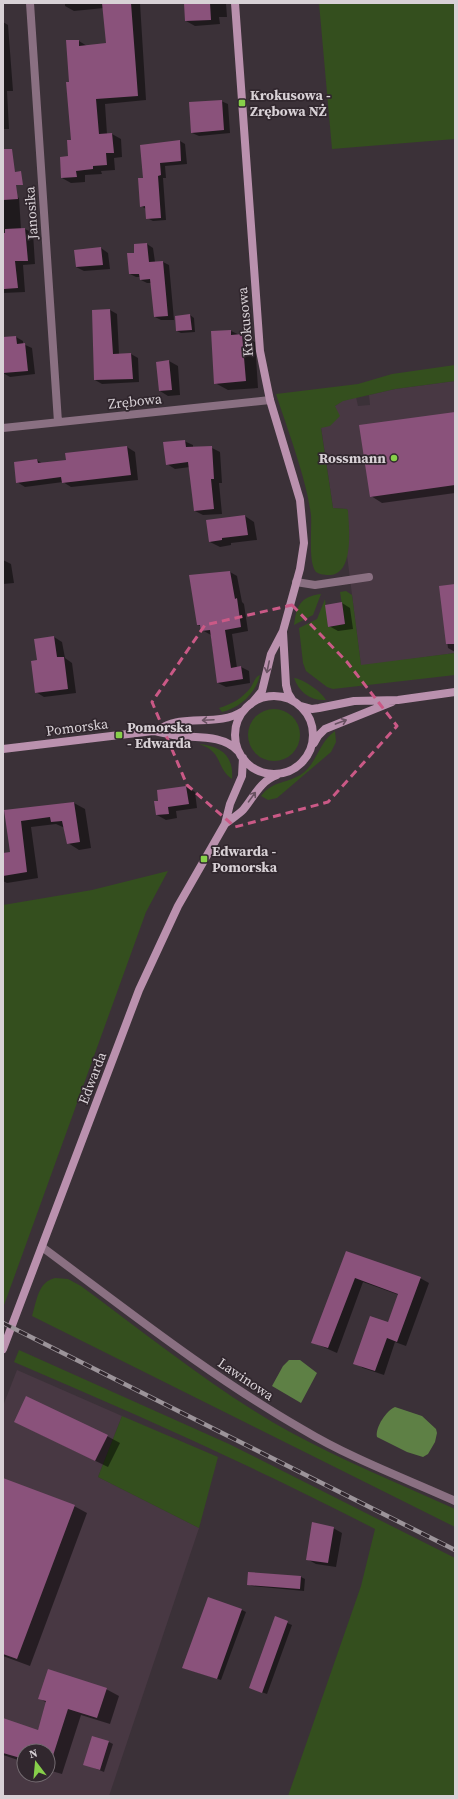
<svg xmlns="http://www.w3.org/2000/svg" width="458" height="1799" viewBox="0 0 458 1799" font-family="'Source Serif 4',serif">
  <rect width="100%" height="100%" fill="#3b3138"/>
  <path fill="#483843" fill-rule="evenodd" d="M455,381V653L361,666L347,555L348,511L347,509L333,508L321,427L335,406L342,401L356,397L358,406L370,405L369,395L395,389Z
    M17,1370L122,1416L98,1477L199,1528L109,1796H3V1406ZM24,1751H48V1775H24Z"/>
  <path fill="#344f1e" d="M319,3H455V139L332,149Z
    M455,365V381L395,389L343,401L335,406L340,416L330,426L321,428L333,508L347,509L348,511C349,528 354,572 331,575C325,575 321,575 316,572C308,563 312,530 311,515C306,477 288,431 276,394L358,384L392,374Z
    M346,591L352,595L361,665L455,653V675L333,689L327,687L306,671L303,663L299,628L317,619L325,599L328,627L345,624L340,592Z
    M321,594L313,615L294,625C297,605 300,597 321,594Z
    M260,675C256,693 240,708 222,712L219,708C232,704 243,698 251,687C254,682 255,677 260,675Z
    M294,678C303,679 321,691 326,700C310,701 299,692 294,678Z
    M248 735a26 26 0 1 1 52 0a26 26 0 1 1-52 0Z
    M335,731L336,742L331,752L277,798L268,800L261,796C273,780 288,784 303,773C318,761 319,742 335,731Z
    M199,744C220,746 234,755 232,779C215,767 224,752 199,744Z
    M168,871L146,912L3,1308V905L92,890Z
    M55,1278L68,1279L81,1286C149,1336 216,1391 290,1432C343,1461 400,1484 455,1509V1527L32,1316C37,1300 38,1282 55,1278Z
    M19,1350L229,1444L455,1558V1796H288L361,1586L375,1529C257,1468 136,1414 14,1362Z
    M122,1416L218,1457L199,1528L98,1477Z"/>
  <path fill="#5e8045" d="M289,1360H300L317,1373L301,1403L272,1386L283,1366Z
    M395,1407L422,1416L436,1429L437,1433L435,1442L428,1454L423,1457L407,1452L377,1437C375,1427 387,1410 395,1407Z"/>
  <path fill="#0007" d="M65,3H140L146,100L105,104L107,134H112L121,139L122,157L114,158L115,170L101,171L102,174L85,175V182L71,183L62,178L69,157L72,141L70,82L79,41L87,46L107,44L104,8L74,11L65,6Z
    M185,3H226L227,17H219L220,24L195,26L186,21Z
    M3,22L8,25L13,91H7L9,129H3Z
    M221,101L228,104L230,133L199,136L192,133Z
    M180,141L185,144L187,164L165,166L166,178H163L166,220L153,221L147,218L146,209L141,206L144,179Z
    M11,193L19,198L21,229H25L33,233L35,264L23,265L25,292L3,293V194Z
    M147,244L153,248L155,262H163L169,265L174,320H161L155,317L151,283H147L141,280L140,277H136L130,274L136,254Z
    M101,248L108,253L110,269L84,271L76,267Z
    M110,310L117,314L119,354H131L138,358L139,382L102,384L95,380Z
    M190,315L194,318L195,332L181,333L177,331L176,317Z
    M231,331L255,342L258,388L228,390L215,383Z
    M16,337L23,341V344L32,348L35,374L10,377L3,373V338Z
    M169,361L178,366L180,395L168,396L160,391Z
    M455,413V493L382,503L371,496Z
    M184,441L193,445V448H212L220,452L222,483H219L222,514L203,515L195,511L190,467L175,469L167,464Z
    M127,447L135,452L138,480L71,487L63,482L25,487L17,482L37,460L43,464L67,461V454Z
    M245,516L254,522L257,540L231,543V545L220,547L210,542Z
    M3,560L11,564L14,583L3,584Z
    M230,572L237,576L242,602L244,604L248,631L232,634L237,668L241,667L249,671L250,683L226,687L218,683L211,635L202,630V627L198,625Z
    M455,585V652L448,648L440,587Z
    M342,603L350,608L353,629L338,631L329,626Z
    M54,637L62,642L65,658L72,663L76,693L44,697L36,692L38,661Z
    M186,787L195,792L197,808L176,811L177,818L166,820L157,815L159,802L158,791Z
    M74,803L85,809L91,848L79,850L68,843L65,828L56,824L31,827L38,878L7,883L3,881V854L11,853L5,811Z
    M347,1252L420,1278L429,1283L406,1346L395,1342L384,1375L363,1368L355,1363L388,1323L399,1295L363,1282L337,1353L312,1342Z
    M15,1422L107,1436L120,1443L108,1467Z
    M3,1479L74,1506L87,1513L30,1666L3,1656Z
    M333,1528L342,1533L336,1567L316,1564L307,1559Z
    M301,1577L305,1579L304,1591L252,1586L248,1584Z
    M242,1610L246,1612L221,1680L183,1668Z
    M275,1618L292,1625L267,1694L250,1688Z
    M106,1689L119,1696L110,1724L81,1715L62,1774L48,1770V1751H24V1762L3,1755V1719L38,1731L47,1703L39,1698Z
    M109,1742L113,1744L104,1772L84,1764Z"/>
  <path fill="#8a527b" d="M102,3H131L138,96L96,99L99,134L112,133L114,153H106L107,165L93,166V169L76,171L77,177L61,178L60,157L68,156L67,140H71L66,82H69L66,40H79V46L106,43Z
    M184,3H210L211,20L185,21Z
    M222,100L224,130L191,133L189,102Z
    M180,140L181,161L160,163L161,175L158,176L161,218L146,219L145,206L140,207L138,178H143L140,145Z
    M3,149H12L15,172L21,171L23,185H16L18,199L3,200Z
    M25,228L28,261H15L18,288L4,289L3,233H5V229Z
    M147,243L149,262L163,261L168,316L154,317L150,279L140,280L139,274H129L127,253H134V244Z
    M101,247L103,265L76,267L74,250Z
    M110,309L113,354L131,353L133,379L94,380L92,310Z
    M190,314L192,330L176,331L175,316Z
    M231,330V335L242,334L246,381L214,384L211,331Z
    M16,336L17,344L25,343L28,371L3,373V337Z
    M169,360L172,390L159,391L156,362Z
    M455,412V485L370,497L359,425Z
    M185,440L186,447L212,446L214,479H211L214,509L194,511L188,462L166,465L163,442Z
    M127,446L131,475L62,483L61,477L16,483L14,462L37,459L38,463L66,460L65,453Z
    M245,515L248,535L222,538V540L209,542L206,520Z
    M230,571L235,599L237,598L241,627L225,630L231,668L241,666L243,679L217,683L210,630L201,631L200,625H197L189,575Z
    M455,584V644H446L439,586Z
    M342,602L345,624L328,627L325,605Z
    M54,636L57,657H64L68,689L35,693L31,661L37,660L34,639Z
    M186,786L189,804L168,807L169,814L156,815L154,801H158L157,790Z
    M74,802L80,842L67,844L62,821L51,822L50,817L21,821L27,872L3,876V853L10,852L4,810Z
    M346,1251L421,1277L397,1342L387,1338L375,1371L353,1364L370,1316L388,1322L398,1294L355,1278L328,1348L311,1343Z
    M26,1396L108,1435L95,1461L14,1422Z
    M3,1478L75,1505L17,1659L3,1654Z
    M312,1522L334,1527L328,1563L306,1560Z
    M248,1572L301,1576L300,1589L247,1585Z
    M208,1597L242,1609L217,1679L182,1668Z
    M275,1616L288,1621L262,1693L249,1688Z
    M48,1669L107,1688L97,1718L68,1709L49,1768L48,1751H24V1759L3,1753V1718L38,1730L46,1701L38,1699Z
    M92,1736L109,1741L100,1770L83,1765Z"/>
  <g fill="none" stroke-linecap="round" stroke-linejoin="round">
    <path stroke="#8a7082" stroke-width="8" d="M296,582L315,585L369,577"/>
    <path stroke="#8a7082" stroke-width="8" d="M30,3L58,422
      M3,428L270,400
      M42,1247C127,1310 210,1376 302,1429C350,1458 404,1478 455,1501"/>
    <path stroke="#ba91ae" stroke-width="8" d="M235,3L260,351L270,400L300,500L304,543L300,569L283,631L271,654L262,691L251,704
      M283,632L286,685L288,693L293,701
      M235 735a39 39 0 1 1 78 0a39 39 0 1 1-78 0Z
      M301,706L312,709L319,708L354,701L398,700L455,692
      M154,731C162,728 170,723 178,722C200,718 223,724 243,711
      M314,743L318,736L325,729L392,702
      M3,749L153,731C162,732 170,735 178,736C199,738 223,735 238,751
      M225,824C231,819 238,815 243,810C254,797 260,781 277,775
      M3,1349L139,990L178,906L225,824L230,804L242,776L243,758"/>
    <g stroke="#9c949a" stroke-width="4.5">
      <path id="rail" d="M3,1323L455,1550"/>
    </g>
    <use href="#rail" stroke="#31272e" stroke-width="3" stroke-dasharray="9" stroke-linecap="butt"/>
  </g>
  <defs><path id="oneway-shaft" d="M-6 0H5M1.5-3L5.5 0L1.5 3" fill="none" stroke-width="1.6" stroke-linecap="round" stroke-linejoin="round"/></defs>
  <g stroke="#685161">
    <use href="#oneway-shaft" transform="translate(268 667) rotate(102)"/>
    <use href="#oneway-shaft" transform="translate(208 720) rotate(177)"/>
    <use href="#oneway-shaft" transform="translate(341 722) rotate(-20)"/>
    <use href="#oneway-shaft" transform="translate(252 797) rotate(-54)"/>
  </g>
  <path fill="none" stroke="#ca5986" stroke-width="3" stroke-dasharray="8 5" stroke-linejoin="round" d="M292,605L347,662L397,726L328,802L235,827L187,785L152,702L205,625Z"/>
  <g fill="#87cf4a" stroke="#31272e" stroke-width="1.5">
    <rect x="238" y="99" width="8" height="8" rx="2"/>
    <circle cx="394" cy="458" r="4"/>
    <rect x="115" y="731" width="8" height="8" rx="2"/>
    <rect x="200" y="855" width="8" height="8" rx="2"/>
  </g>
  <g text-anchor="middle" stroke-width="3.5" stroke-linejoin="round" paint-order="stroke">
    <g font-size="14" font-weight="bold" fill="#d8d1d6" stroke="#31272e" text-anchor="start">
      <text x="250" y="100">Krokusowa -<tspan x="250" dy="16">Zrębowa NŻ</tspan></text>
      <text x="386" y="463" text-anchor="end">Rossmann</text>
      <text x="127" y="732">Pomorska<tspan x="127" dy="16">- Edwarda</tspan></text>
      <text x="212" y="856">Edwarda -<tspan x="212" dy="16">Pomorska</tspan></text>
    </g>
    <g font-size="14" fill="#d8d1d6" stroke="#31272e">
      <text transform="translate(31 213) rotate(-94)" y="5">Janosika</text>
      <text transform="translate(245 322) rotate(-95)" y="5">Krokusowa</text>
      <text transform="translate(135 401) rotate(-6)" y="5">Zrębowa</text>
      <text transform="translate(77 727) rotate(-7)" y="5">Pomorska</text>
      <text transform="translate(92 1078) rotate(-69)" y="5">Edwarda</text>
      <text transform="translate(246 1379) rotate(34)" y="5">Lawinowa</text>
    </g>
  </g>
  <rect width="458" height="1799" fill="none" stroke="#d8d1d6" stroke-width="8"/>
  <g transform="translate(36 1763) rotate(344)"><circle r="19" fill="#31272e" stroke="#746b71"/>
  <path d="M0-3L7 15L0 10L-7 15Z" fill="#87cf4a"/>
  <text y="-6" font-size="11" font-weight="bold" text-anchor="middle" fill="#d8d1d6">N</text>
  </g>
</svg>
